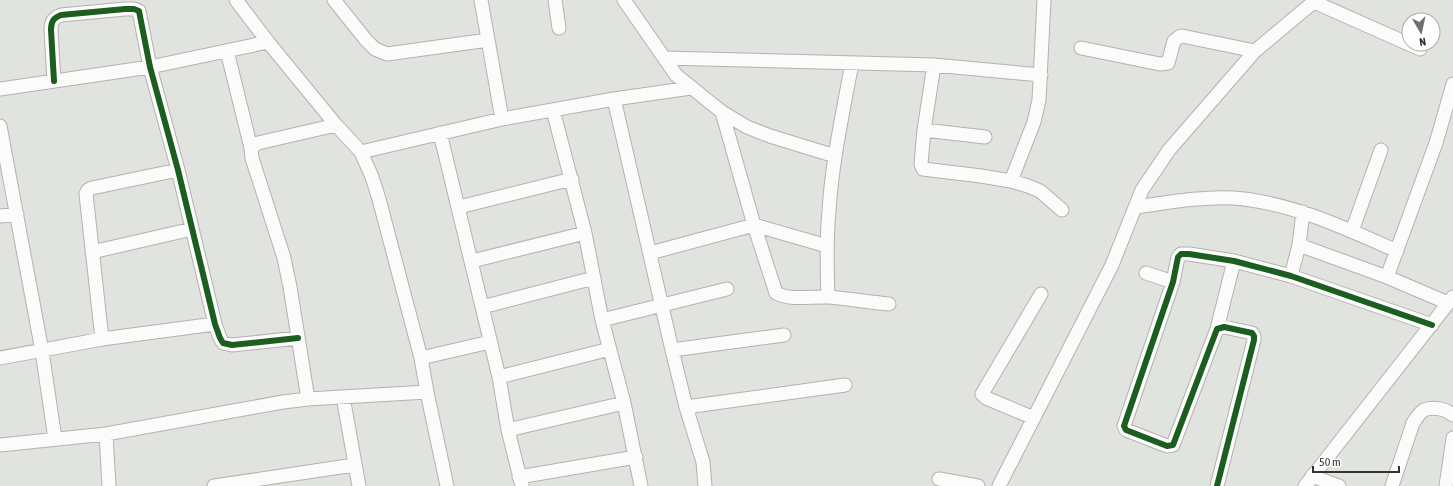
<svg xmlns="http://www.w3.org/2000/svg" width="1453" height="486" viewBox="0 0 1453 486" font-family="'Asap Condensed',sans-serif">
  <rect width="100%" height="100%" fill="#e1e3de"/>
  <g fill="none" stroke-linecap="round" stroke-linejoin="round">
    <g stroke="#b2b3b0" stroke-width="15">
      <path id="minor" d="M236,0L268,42L336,125L361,152L372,177L379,199L421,358L427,392L447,486
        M334,0L366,40L375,49L387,54L488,40
        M481,0L502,119
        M555,0L559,28
        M624,0L676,75L722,112L747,127L770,136L835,156
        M1314,2L1420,49
        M1081,48L1160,64L1168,63L1174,41L1179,37L1182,36L1255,51
        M227,51L251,148
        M664,58L934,65L1041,75
        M934,65L924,130L921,164L923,169L981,176L1011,181L1028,186L1040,191L1062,210
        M54,81L51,30C51,22 53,18 61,15L125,9H134L139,11L150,67L178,170L215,324L220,338L223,343L232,345L298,338
        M0,89L150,67L268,42
        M614,99L672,350L686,407L703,462L705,486
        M553,110L585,233L602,320L624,403L641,486
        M722,112L754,225L776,293C791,301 812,296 829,297C849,299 869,302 889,304
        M0,126L42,351L55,439
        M924,130L985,137
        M440,133L499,377L508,430L522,486
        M361,152L502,119L614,99L691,88
        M1011,181L1034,122L1039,100L1044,0
        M459,207L572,179
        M1136,207C1165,203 1204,196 1233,198C1290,202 1345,228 1397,251
        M0,216L17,214
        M1352,231L1381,150
        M1299,245L1387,277L1448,303
        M92,252L192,229
        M650,253L754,225L827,246
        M472,261L585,233
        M1146,273L1173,282
        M1291,276L1299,245L1303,212
        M1387,277L1436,143L1453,84
        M828,297C827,268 826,240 829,211C832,161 843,112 852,63
        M482,307L594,278
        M602,320L727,289
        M1217,329L1234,261
        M102,339L86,194L88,190L92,188L178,170
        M672,350L784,335
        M0,358L102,339L215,324
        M421,358L490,342
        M499,377L610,349
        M343,397L359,486
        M308,399L290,287L284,258L252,158L251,148L258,143L336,125
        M686,407L845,385
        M1034,418L986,398L982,394L1041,294
        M508,430L624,403
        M106,434L109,486
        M0,445L106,434L283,402L308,399L427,392
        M1312,476L1339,486
        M519,477L636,457
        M939,479L978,486
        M214,486L354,465
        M999,486L1112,265L1142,190L1169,150L1255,51L1316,0
        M1217,486L1254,340V336L1252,333L1224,327L1217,329L1173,445L1167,446L1126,430L1124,426L1173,282L1178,257L1181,254H1189L1234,261L1291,276L1432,325
        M1305,486L1453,297
        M1392,486L1413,423C1416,419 1419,413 1424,410C1433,406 1446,409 1453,415
        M1446,486L1453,438"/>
    </g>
    <use href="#minor" stroke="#fafbfa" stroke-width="13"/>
    <g stroke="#fff" stroke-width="8">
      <path id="cycleway" d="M54,81L51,30C51,22 53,18 61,15L125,9H134L139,11L150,67L178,170L215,324L220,338L223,343L232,345L298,338
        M1217,486L1254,340V336L1252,333L1224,327L1217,329L1173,445L1167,446L1126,430L1124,426L1173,282L1178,257L1181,254H1189L1234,261L1291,276L1432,325"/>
    </g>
    <use href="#cycleway" stroke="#1b5e20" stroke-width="6"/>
  </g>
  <g transform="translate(1421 32) rotate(171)"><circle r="19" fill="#ffffff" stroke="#adadac"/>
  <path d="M0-3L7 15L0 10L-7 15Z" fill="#6f716c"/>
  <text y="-6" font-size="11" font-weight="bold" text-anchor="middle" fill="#31332f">N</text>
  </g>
  <path d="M1313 466v6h86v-6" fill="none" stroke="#31332f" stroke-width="2"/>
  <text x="1319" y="466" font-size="12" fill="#31332f" stroke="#ffffff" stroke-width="3" paint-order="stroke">50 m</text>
</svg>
